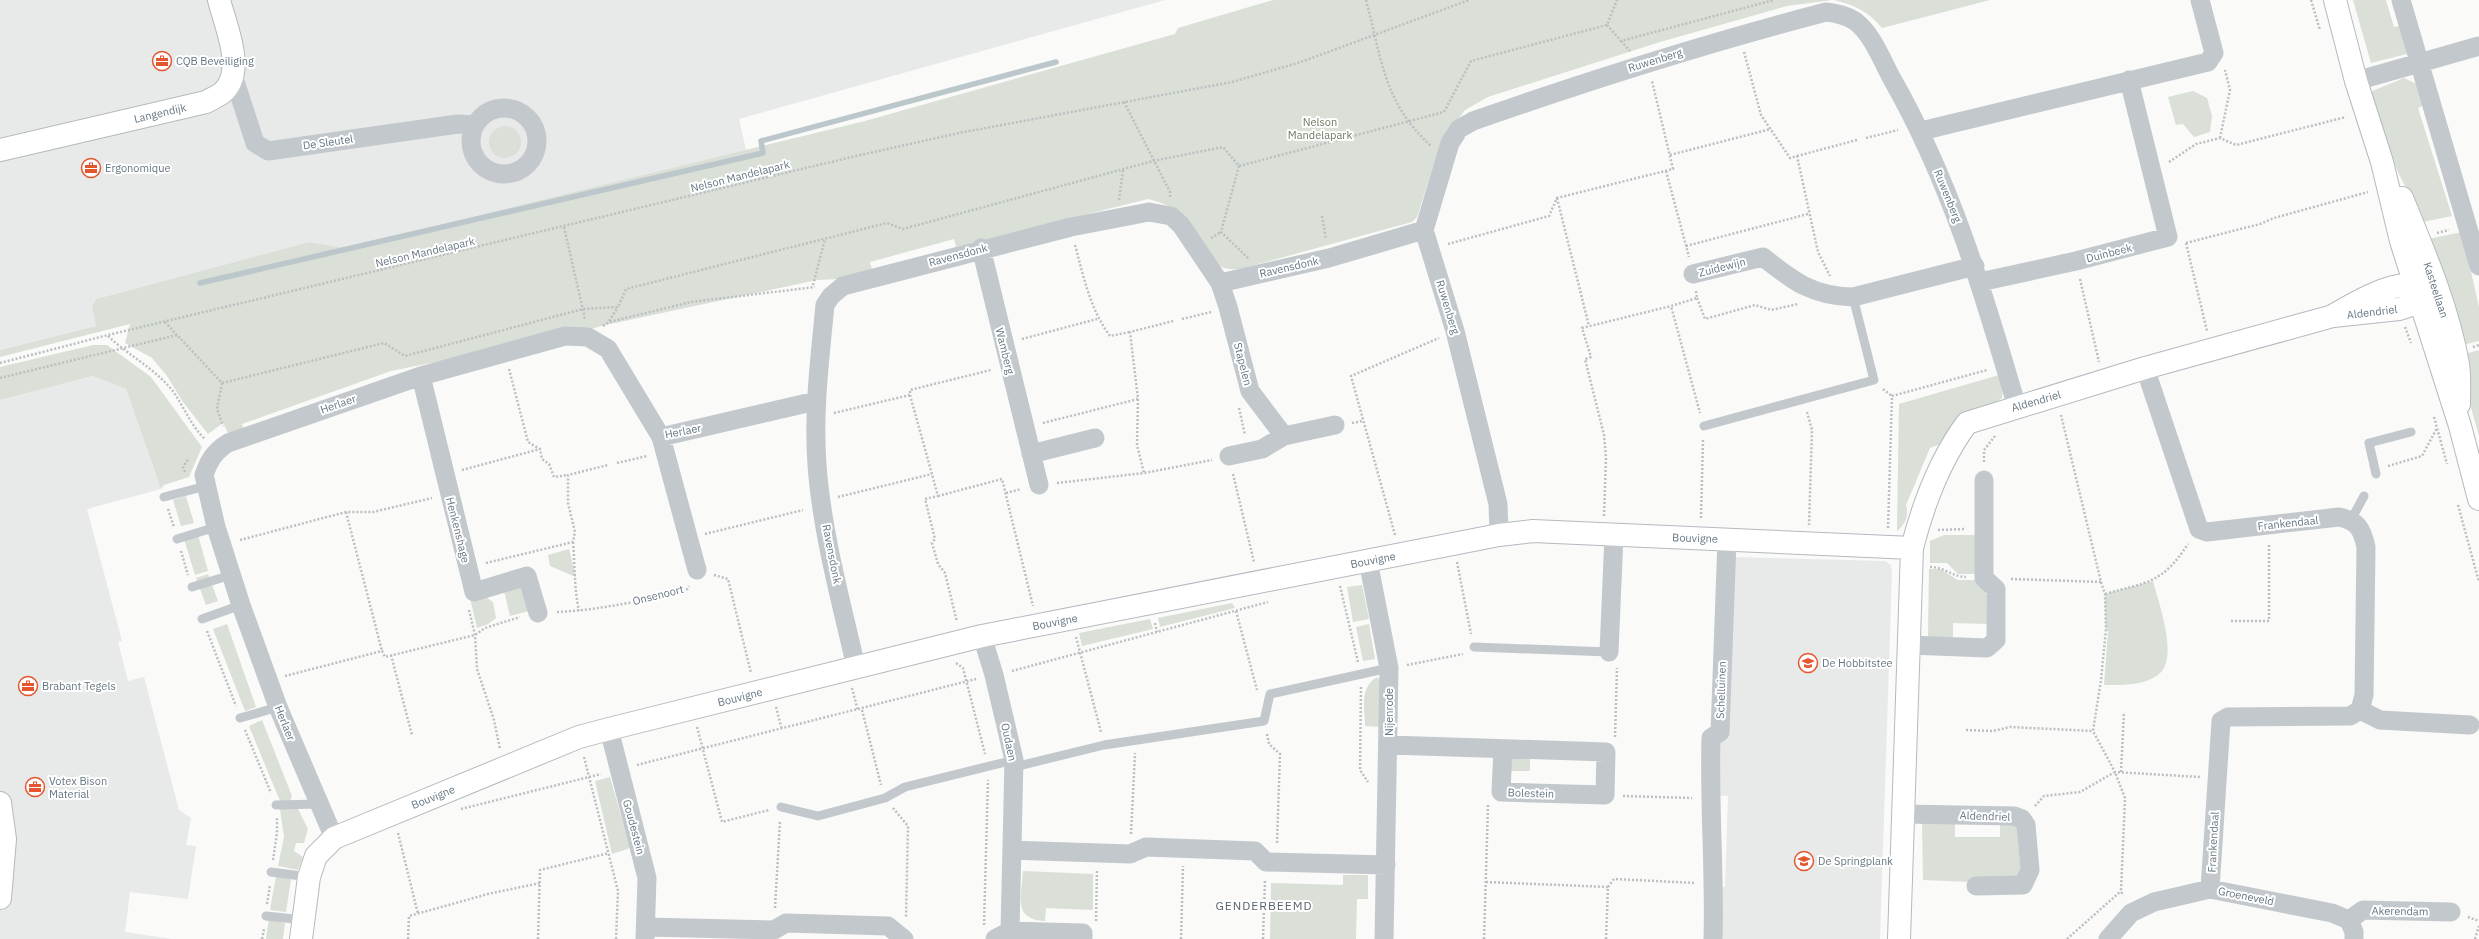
<svg xmlns="http://www.w3.org/2000/svg" width="2479" height="939" viewBox="0 0 2479 939" font-family="'IBM Plex Sans',sans-serif">
  <rect width="100%" height="100%" fill="#fafaf8"/>
  <path fill="#e8e9e9" d="M0,0H1165L739,119L746,150L344,248L309,242L96,299L92,307L96,326L0,350Z
    M93,376L126,389L161,489L87,509L122,641L118,642L128,681L144,677L179,810L191,818L186,845L196,846L188,899L130,892L125,932L172,939H0V400Z
    M1734,557L1885,561L1891,565L1892,573L1880,939H1717L1718,887H1725L1728,796L1713,795Z"/>
  <path fill="#dadfd7" d="M1273,0H1832L1787,6L1660,42L1488,97L1465,110L1441,142L1417,217L1412,222L1240,269C1202,273 1203,236 1181,215C1172,206 1160,202 1148,199L956,247L954,239L870,262L872,270L840,279L817,280L601,326L575,334L391,371L242,424L244,430L229,435L223,423L208,434L183,402L167,376L152,358L125,343L130,324L0,357V350L96,326L92,307L96,299L309,242L344,248L865,121L1175,34L1178,28Z
    M1834,0H1990L1882,28C1869,12 1855,5 1834,0Z
    M2353,0H2386L2394,27L2400,26L2407,54L2371,63Z
    M2404,78L2417,84L2424,105L2418,108L2452,216L2423,222L2397,170L2370,92Z
    M2193,91L2207,98L2212,116L2210,132L2194,137L2183,124L2176,125L2168,97Z
    M489 142a16 16 0 1 1 32 0a16 16 0 1 1-32 0Z
    M2462,232L2479,307V341L2459,346L2428,239Z
    M93,345H107L151,377L202,447L189,477L164,485L161,489L126,389L93,376L0,400V367Z
    M2479,350V436L2468,397L2461,355Z
    M1999,375L2003,386L2002,398L1946,442L1930,448L1906,505C1909,515 1906,524 1897,531L1899,404Z
    M186,496L194,523L181,526L173,500Z
    M198,535L208,571L195,575L184,539Z
    M1944,535H1976V574H1958L1947,563H1930V541Z
    M569,549L576,577L550,566L548,555Z
    M1929,569H1940L1958,580H1979L1986,589L1987,624L1953,623V637H1928Z
    M208,574L218,601L206,605L196,578Z
    M2153,581C2158,601 2180,660 2158,675C2143,686 2122,685 2104,685L2108,631L2106,629L2105,594Z
    M1362,585L1369,619L1353,622L1347,587Z
    M523,587L529,611L510,616L504,591Z
    M470,598H487L493,602L496,618L488,624L477,628Z
    M1232,603L1235,608L1160,627L1158,618Z
    M1150,619L1153,629L1082,646L1079,633Z
    M227,624L256,707L245,711L213,629Z
    M1369,624L1375,659L1363,661L1356,627Z
    M1377,677L1380,680V727L1365,726C1365,708 1359,688 1377,677Z
    M262,720L292,796L290,801H280L249,726Z
    M1509,754L1530,755V771H1509Z
    M610,777L630,848L612,854L595,781Z
    M280,809H298L308,829L304,843H296L294,851L303,857L298,870L278,866L284,837Z
    M1922,823H1955V837H2000V823L2017,824L2021,877L1993,883L1923,880Z
    M1023,871L1093,874V910L1046,908L1045,921C1012,919 1022,897 1023,871Z
    M1343,875H1368V899H1357L1356,939H1270L1271,883L1343,885Z
    M276,876L291,879L286,912L270,910Z
    M269,919L285,923L283,939H266Z"/>
  <g fill="none" stroke-linecap="round" stroke-linejoin="round">
    <path stroke="#bbc7cb" stroke-width="5.5" d="M200,283L763,153L761,141L1056,62"/>
    <g stroke="#b3babf" stroke-width="24">
      <path id="secondary" d="M2335,0L2356,81L2382,162L2401,241L2460,426L2479,499
        M0,150L206,102C211,99 218,96 222,93C247,72 225,25 219,0
        M2402,198C2424,252 2448,307 2458,364C2460,377 2459,391 2459,404
        M2334,315C2362,299 2396,278 2428,286
        M0,803L5,839L0,898
        M301,939L309,877L316,856L334,838L579,737L609,729L982,636L1499,535L1533,531L1912,548
        M1899,939L1912,548C1923,505 1941,458 1967,423L2145,368L2333,316L2399,309L2420,302L2437,288"/>
    </g>
    <path stroke="#bbbfc2" stroke-width="2.5" stroke-dasharray="2 2" stroke-linecap="butt" d="M1366,0C1382,59 1383,102 1431,146
      M2311,0L2320,30
      M1607,25L1621,41L1774,0
      M1621,41L1630,51
      M1744,52L1761,115L1790,158L1797,156L1818,252L1830,276
      M1124,102L1170,192V197
      M1866,138L1898,130
      M2220,138L2230,90L2225,70
      M1670,155L1771,129
      M1797,156L1857,140
      M2169,162L2196,144L2220,138L2236,145L2346,117
      M1239,166L1221,232L1248,258
      M1666,171L1689,257
      M1557,198L1589,326
      M1119,200L1123,170
      M1322,216L1326,239
      M564,227L585,319
      M2437,233L2449,230
      M1211,238L1221,232
      M2186,243L2260,224L2274,218L2368,192
      M2186,243L2207,331
      M1448,244L1549,216L1557,198L1673,169L1652,81
      M1075,245C1084,278 1090,309 1110,336L1130,332
      M1686,246L1808,214
      M2080,279L2099,362
      M813,285L825,239
      M1696,291L1697,298L1671,306L1700,413
      M1697,298L1705,319L1755,305L1771,310L1798,304
      M1182,319L1211,312
      M609,321L618,307
      M165,322L177,335
      M603,326L609,322L691,302L815,287
      M2405,327L2411,343
      M108,336C128,355 154,368 172,390C184,406 190,425 205,439
      M1022,339L1097,319
      M2473,347L2479,345
      M0,363L108,335L856,156L959,133L1232,82L1301,62L1469,0
      M509,369L528,442L540,449L542,459L549,464L554,477L568,475
      M0,378L177,335L222,383L384,343L405,356L583,309L618,307L626,289L887,223L903,229L1153,161L1223,147L1239,166L1444,112L1471,61L1607,25L1617,0
      M222,383L217,409L223,426
      M1883,389L1892,396
      M910,395L938,496L925,499L935,539L932,543L938,564L945,573L957,622
      M1138,399L1137,445L1144,473
      M1239,408L1245,435
      M1807,412L1812,430L1809,525
      M834,413L910,395V390L991,370
      M2434,417L2447,464
      M1043,423L1138,399L1130,332L1173,321
      M1352,423L1363,421
      M1984,462V450L1995,436
      M617,463L647,456
      M2388,466L2422,456L2437,428
      M462,470L540,449
      M185,472L183,467L189,458
      M1233,474L1254,562
      M1057,483L1144,473L1212,460
      M1006,493L1021,489
      M938,496L1002,479L1033,606
      M838,497L932,474
      M2458,505L2479,582
      M168,509L174,527
      M346,512L382,651
      M1604,516L1606,458L1604,435L1585,359L1591,357L1582,328L1671,306
      M1701,518L1703,439
      M1888,528L1892,396L1987,370
      M1938,530L1965,529
      M705,534L803,510
      M1395,535L1351,376L1439,338
      M240,540L346,512H373L432,498
      M573,542C575,565 574,588 579,611
      M181,551L188,575
      M1457,562L1471,634
      M486,563L573,542L575,532L568,503V475L608,465
      M1930,567C1944,567 1953,577 1966,577
      M714,575L728,579L751,673
      M2011,579L2101,582L2061,415
      M2101,582L2105,594L2106,629L2101,680L2093,731L2115,772L2200,777
      M1340,586L1358,662
      M2105,594C2147,582 2162,584 2188,544
      M469,610L475,635L477,669L494,720L500,749
      M1236,611L1257,690
      M557,612C600,610 644,600 686,591L689,586
      M2231,621H2269V543
      M1155,623L1157,632
      M207,631L236,706
      M1076,637L1101,732
      M391,655L412,735
      M956,663L963,668L985,754
      M1407,665L1463,654
      M1012,671L1268,602
      M285,676L382,651L385,657L475,635L485,628L520,617
      M1361,687L1360,770L1368,782
      M852,688L858,711
      M776,707L782,730
      M862,710L881,785
      M697,727L722,822L769,810
      M245,730L271,793
      M1966,730L1993,731L2010,727L2093,731
      M1267,734L1269,744L1280,754L1277,843
      M1615,737L1617,668
      M584,757L618,891L616,939
      M637,765L976,679
      M2121,772L2124,712
      M1623,796L1692,798
      M2035,806L2044,796L2080,792L2115,772L2125,798L2121,891L2123,896
      M893,808L908,826L906,918
      M461,809L601,774
      M398,833L418,914
      M1131,834L1135,753
      M273,860L277,833V817
      M1486,882L1608,887
      M1608,887L1614,879L1696,883
      M267,904L270,885
      M775,908L780,821
      M2468,917L2479,921
      M1096,921L1097,870
      M984,925L988,780
      M262,939L264,929
      M408,939L409,916L488,894L540,883
      M538,939L540,870L609,853
      M1181,939L1183,866
      M1263,939L1265,880
      M1484,939L1488,805
      M1606,939L1608,887
      M2067,939L2121,891
      M2475,939L2479,926"/>
    <path stroke="#c3c8cc" stroke-width="9" d="M1704,426L1874,380L1853,297
      M2376,474L2369,443L2411,432
      M164,497L206,486
      M2351,520L2364,496
      M177,539L216,527
      M192,587L231,575
      M202,619L241,605
      M1474,647L1609,652
      M240,718L278,707
      M1014,767L1104,745L1264,721L1270,694L1389,668
      M276,805L319,804
      M781,807L818,816L885,798L905,787L1014,760
      M271,872L309,877
      M266,916L304,920"/>
    <path stroke="#c3c8cc" stroke-width="19" d="M2401,0L2479,266
      M233,75L255,143L268,151L458,124L475,125
      M2356,81L2479,46
      M471 141a33 33 0 1 1 66 0a33 33 0 1 1-66 0Z
      M1921,131L2208,62L2214,53L2200,0
      M981,248L1039,485
      M1693,274L1763,257C1793,281 1812,296 1853,297L1975,266
      M1980,282L2076,261L2168,237L2129,80
      M1220,283L1329,258L1424,230
      M2145,368L2199,529L2207,532L2339,517C2358,521 2362,529 2366,547L2364,695L2360,710L2350,716L2228,717L2221,721L2210,889
      M421,376L474,592L527,576L538,613
      M661,437L697,570
      M1031,454L1095,438
      M1229,456L1262,449L1284,436
      M1499,535L1498,504L1455,331L1424,230L1450,143L1459,129L1473,121C1590,80 1707,43 1826,12C1836,13 1846,15 1855,21C1872,34 1881,58 1891,77C1951,182 1983,291 2017,407
      M1368,561L1389,668L1384,939
      M982,636L994,675L1014,760L1010,931L1083,933V939
      M1909,645L1987,648L1996,640V589L1984,578V480
      M1609,652L1614,535
      M856,667C841,601 822,533 817,465C813,411 820,358 825,305L831,296L843,286L1071,227L1149,212L1171,216L1181,225L1220,283L1228,307L1250,391L1284,436L1335,425
      M2360,710L2380,720L2470,725
      M609,729L647,878L645,939
      M1389,745C1461,747 1534,750 1606,752L1605,795L1501,792L1503,749
      M1903,814L2014,816L2022,819L2026,825L2030,870L2023,885L1976,886
      M334,838L278,707L241,605L216,527L204,475C209,460 215,451 228,443L421,376L565,336L588,337L608,349L661,437L816,401
      M1012,850L1130,854L1146,847L1255,851L1266,862L1386,865
      M646,927L774,930L786,923L888,926L904,939
      M995,939L1010,931
      M1713,939C1715,872 1709,805 1711,738L1720,732L1727,540
      M2108,939L2131,913L2154,902L2210,889L2332,913L2349,920
      M2354,939V932L2349,920L2363,910L2451,912"/>
    <use href="#secondary" stroke="#fff" stroke-width="22"/>
  </g>
  <defs>
    <g id="office-ring" transform="scale(1)"><circle r="9.5" fill="#fff" stroke="#e4572e" stroke-width="1.5"/><path d="M-6-3h4V-5.5h4V-3h4V5H-6ZM-1-4.5V-3h2v-1.5ZM-6 0V1H6V0Z" fill="#e4572e"/></g>
    <g id="school-ring" transform="scale(1)"><circle r="9.5" fill="#fff" stroke="#e4572e" stroke-width="1.5"/><path d="M0-5L7-2L0 1L-7-2ZM-4 1L0 2.5L4 1V4Q0 6-4 4Z" fill="#e4572e"/></g>
  </defs>
  <g fill-rule="evenodd">
    <use href="#office-ring" x="162" y="61"/>
    <use href="#office-ring" x="91" y="168"/>
    <use href="#school-ring" x="1808" y="663"/>
    <use href="#office-ring" x="28" y="686"/>
    <use href="#office-ring" x="35" y="787"/>
    <use href="#school-ring" x="1804" y="861"/>
  </g>
  <g text-anchor="middle" stroke-width="4" stroke-linejoin="round" paint-order="stroke">
    <g font-size="11" fill="#657683" stroke="#fff">
      <text transform="translate(1655 60) rotate(-17)" y="4">Ruwenberg</text>
      <text transform="translate(160 113) rotate(-13)" y="4">Langendijk</text>
      <text transform="translate(328 142) rotate(-8)" y="4">De Sleutel</text>
      <text transform="translate(740 176) rotate(-14)" y="4">Nelson Mandelapark</text>
      <text transform="translate(1948 196) rotate(68)" y="4">Ruwenberg</text>
      <text transform="translate(425 252) rotate(-13)" y="4">Nelson Mandelapark</text>
      <text transform="translate(2109 253) rotate(-14)" y="4">Duinbeek</text>
      <text transform="translate(958 255) rotate(-15)" y="4">Ravensdonk</text>
      <text transform="translate(1289 267) rotate(-13)" y="4">Ravensdonk</text>
      <text transform="translate(1722 267) rotate(-14)" y="4">Zuidewijn</text>
      <text transform="translate(2436 290) rotate(72)" y="4">Kasteellaan</text>
      <text transform="translate(1448 307) rotate(73)" y="4">Ruwenberg</text>
      <text transform="translate(2372 312) rotate(-7)" y="4">Aldendriel</text>
      <text transform="translate(1005 351) rotate(76)" y="4">Wamberg</text>
      <text transform="translate(1243 364) rotate(76)" y="4">Stapelen</text>
      <text transform="translate(2036 401) rotate(-16)" y="4">Aldendriel</text>
      <text transform="translate(338 404) rotate(-19)" y="4">Herlaer</text>
      <text transform="translate(683 431) rotate(-11)" y="4">Herlaer</text>
      <text transform="translate(2288 523) rotate(-6)" y="4">Frankendaal</text>
      <text transform="translate(458 530) rotate(76)" y="4">Henkenshage</text>
      <text transform="translate(1695 538) rotate(2)" y="4">Bouvigne</text>
      <text transform="translate(832 554) rotate(79)" y="4">Ravensdonk</text>
      <text transform="translate(1373 560) rotate(-11)" y="4">Bouvigne</text>
      <text transform="translate(658 595) rotate(-14)" y="4">Onsenoort</text>
      <text transform="translate(1055 622) rotate(-11)" y="4">Bouvigne</text>
      <text transform="translate(1721 690) rotate(-88)" y="4">Schelluinen</text>
      <text transform="translate(740 697) rotate(-14)" y="4">Bouvigne</text>
      <text transform="translate(1389 712) rotate(-90)" y="4">Nijenrode</text>
      <text transform="translate(285 723) rotate(68)" y="4">Herlaer</text>
      <text transform="translate(1009 742) rotate(78)" y="4">Oudaen</text>
      <text transform="translate(1531 793) rotate(2)" y="4">Bolestein</text>
      <text transform="translate(433 797) rotate(-22)" y="4">Bouvigne</text>
      <text transform="translate(1985 816) rotate(2)" y="4">Aldendriel</text>
      <text transform="translate(634 827) rotate(75)" y="4">Goudestein</text>
      <text transform="translate(2213 842) rotate(-87)" y="4">Frankendaal</text>
      <text transform="translate(2246 896) rotate(11)" y="4">Groeneveld</text>
      <text transform="translate(2400 911) rotate(1)" y="4">Akerendam</text>
    </g>
    <g font-size="11" fill="#657683" stroke="#fff" text-anchor="start">
      <text x="176" y="65">CQB Beveiliging</text>
      <text x="105" y="172">Ergonomique</text>
      <text x="1822" y="667">De Hobbitstee</text>
      <text x="42" y="690">Brabant Tegels</text>
      <text x="49" y="785">Votex Bison<tspan x="49" dy="13">Material</tspan></text>
      <text x="1818" y="865">De Springplank</text>
    </g>
    <g font-size="11" fill="#687a64" stroke="#fff">
      <text x="1320" y="126">Nelson<tspan x="1320" dy="13">Mandelapark</tspan></text>
    </g>
    <g font-size="12" letter-spacing="1" fill="#57646e" stroke="#fff">
      <text x="1264" y="910">GENDERBEEMD</text>
    </g>
  </g>
</svg>
